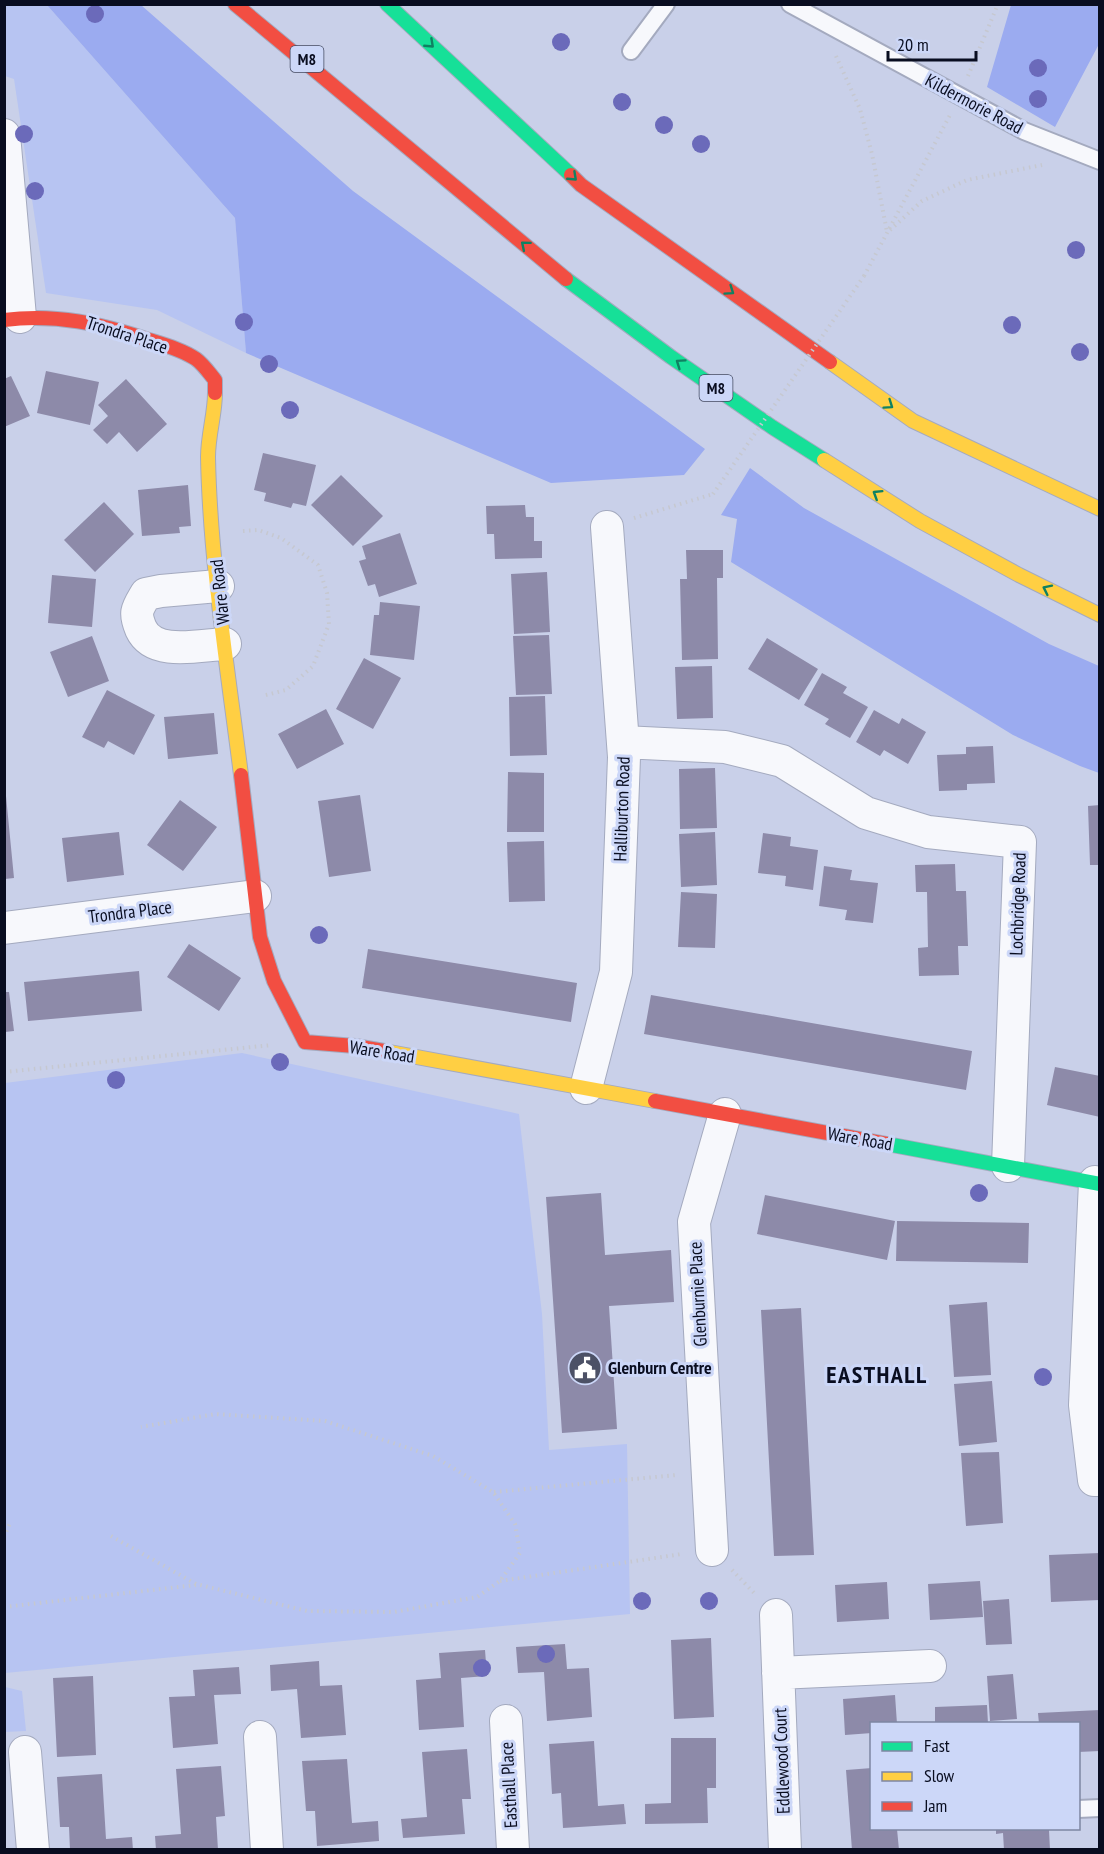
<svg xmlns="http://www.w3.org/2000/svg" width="1104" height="1854" viewBox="0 0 1104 1854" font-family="'PT Sans Narrow',sans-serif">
  <rect width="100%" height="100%" fill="#c9d0e9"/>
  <path fill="#b7c4f2" d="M5,5H47L235,218L246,353L157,310L46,293L14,79L5,76Z
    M242,1053L519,1114L542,1314L549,1450L627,1444L630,1614L5,1673V1083Z
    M5,1687L22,1691L26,1731L5,1732Z"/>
  <path fill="#9babf0" d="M47,5H141L353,191L705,449L684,475L551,483L246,353L235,218Z
    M1011,5H1099V44L1055,127L987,87Z
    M750,468L804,508L1049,644L1099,666V773L1080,766L1013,735L731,562L737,519L721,515Z"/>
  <path fill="#8d8aa9" d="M46,371L99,382L90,425L37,413Z
    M11,376L30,416L4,427V379Z
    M126,379L167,424L137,452L119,432L107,444L93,430L108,416L98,405Z
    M263,453L316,465L306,506L293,503L291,508L264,501L266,493L254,490Z
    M341,475L383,516L353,546L311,505Z
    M188,485L191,526L179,527L180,533L142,536L138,490Z
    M104,502L134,534L95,572L64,540Z
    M525,505L526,517H534V541H542V558L495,559L494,534H487L486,506Z
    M400,533L417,584L379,597L375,584L368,586L359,561L366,559L362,546Z
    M686,550H723V578H717L718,659L682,660L680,579H687Z
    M547,572L550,632L514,634L511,574Z
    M52,575L96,579L92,627L48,623Z
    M380,602L420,606L414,660L370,655L374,615H379Z
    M549,635L552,694L516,695L513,636Z
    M92,636L109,681L68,697L50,652Z
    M767,638L818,669L799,700L748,669Z
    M364,658L401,678L373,729L336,709Z
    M712,666L713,718L677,719L675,667Z
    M822,673L847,687L843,693L868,707L850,738L825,724L829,719L804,705Z
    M107,690L155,715L134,755L108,741L104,748L82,737Z
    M545,696L547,755L510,756L509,697Z
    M326,709L344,744L297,769L278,734Z
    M874,710L899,724L902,718L926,732L908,764L884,750L880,756L856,742Z
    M214,713L218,754L168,759L164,717Z
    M993,746L995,783L967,784V790L939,791L937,755L966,754V747Z
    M715,768L717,828L680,829L679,769Z
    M508,772L544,773V832H507Z
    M360,795L371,871L329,877L318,801Z
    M5,796H6L14,878L5,879Z
    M180,800L217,827L183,871L147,845Z
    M1100,805V865H1090L1088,806Z
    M119,832L124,875L67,882L62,838Z
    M715,832L717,885L681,887L679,834Z
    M763,833L791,837L790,846L818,850L813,890L785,886L786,876L758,873Z
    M544,841L545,901L509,902L507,842Z
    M955,864L956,891H966L968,946H958L959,975L919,976L918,948L928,947L927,892H916L915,865Z
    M824,866L852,870L850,880L878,883L873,923L845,920L847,910L819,906Z
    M681,892L717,894L715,948L678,947Z
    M189,944L241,978L219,1011L167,977Z
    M368,949L577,983L571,1022L362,988Z
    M139,971L142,1011L28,1021L24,982Z
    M5,992H9L14,1031L5,1032Z
    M651,995L972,1051L966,1090L644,1034Z
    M1055,1067L1100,1076V1117L1047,1105Z
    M601,1193L605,1255L671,1250L674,1302L609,1306L617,1429L562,1433L546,1197Z
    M765,1195L895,1221L887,1260L757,1234Z
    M897,1221L1029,1223L1028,1263L896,1261Z
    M987,1302L991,1375L954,1377L949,1305Z
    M801,1308L814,1555L774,1556L761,1310Z
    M992,1381L997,1442L959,1446L954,1384Z
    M999,1452L1003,1523L966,1526L961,1453Z
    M1100,1553V1600L1051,1602L1049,1555Z
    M980,1581L983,1617L930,1620L928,1584Z
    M887,1582L889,1619L837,1622L835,1585Z
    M1009,1599L1012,1644L986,1645L983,1601Z
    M711,1638L714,1717L674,1719L671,1640Z
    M565,1644L567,1669L589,1668L592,1717L547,1721L544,1672L518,1673L516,1647Z
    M485,1650L487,1676L461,1678L464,1727L419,1730L416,1680L441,1678L439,1653Z
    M319,1661L320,1686L342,1685L346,1735L301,1738L297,1689L271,1691L270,1665Z
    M239,1667L241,1694L214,1695L218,1744L173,1748L169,1697L195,1696L193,1670Z
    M1013,1674L1017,1719L990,1721L987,1676Z
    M93,1676L96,1755L57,1757L53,1678Z
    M895,1695L897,1724H872V1733L845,1735L843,1699Z
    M987,1705L988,1724H935V1707Z
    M1100,1710V1751L1078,1752V1724H1039L1038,1713Z
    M671,1738H716V1788H707L708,1823L645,1824V1804L671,1803Z
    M594,1741L598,1806L624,1804L626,1824L563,1828L561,1793L552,1794L549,1744Z
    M467,1749L471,1799H462L465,1834L403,1838L401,1819L427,1817L422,1752Z
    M347,1759L352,1823L378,1821L379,1841L317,1846L315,1811H306L302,1761Z
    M221,1766L225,1816L216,1817L218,1850H156L155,1836L181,1834L176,1769Z
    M872,1768V1828L897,1829L899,1850H852L846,1770Z
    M102,1774L106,1839L132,1837L133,1850H70L69,1827H60L57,1777Z
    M996,1828L1049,1830L1050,1850H1004L1003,1833L996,1834Z"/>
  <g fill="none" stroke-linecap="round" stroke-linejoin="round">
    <g stroke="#a4aabf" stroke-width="20">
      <path id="lane" d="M790,4L1024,131L1100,161
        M631,51L666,4
        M1078,1809L1100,1808"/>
    </g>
    <g stroke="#a4aabf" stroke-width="34">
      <path id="street" d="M4,135L20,317
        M218,586L161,591L146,594C137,609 134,612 141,629C154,657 200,645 225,644
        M623,742L725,747L782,761L866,813L928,832L1020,842L1008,1166
        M4,928L255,896
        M586,1088L616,972L624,757L607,527
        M1095,1182L1085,1405L1094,1480H1100
        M712,1550L694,1222L725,1114
        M776,1615L785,1850
        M778,1673L930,1666
        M506,1721L513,1850
        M260,1737L267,1850
        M25,1752L33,1850"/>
    </g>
    <g stroke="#a4aabf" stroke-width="16">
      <path id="fast" d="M387,4L571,175
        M566,279L671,357L772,427L824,460
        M887,1144L1100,1184"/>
    </g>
    <g stroke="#a4aabf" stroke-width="16">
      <path id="slow" d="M830,362L913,421L1100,509
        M215,393C215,414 208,435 208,457C210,561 228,671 241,775
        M824,460L920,521L1019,575L1100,615
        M384,1051L655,1101"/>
    </g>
    <g stroke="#a4aabf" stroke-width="16">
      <path id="jam" d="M235,4L566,279
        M571,175L581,185L830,362
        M4,320C56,313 101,324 149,340C165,345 183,350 196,359C204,365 209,373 215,380V393
        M241,775L260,937L274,981L305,1042L355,1046L384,1051
        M655,1101L887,1144"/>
    </g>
    <path stroke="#c6c8d0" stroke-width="4" stroke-dasharray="1.5 4.5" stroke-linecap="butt" d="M836,56L860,109L872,154L887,232
      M968,76L998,4
      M890,230L922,201L967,180L1042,165
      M864,276L950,115
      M634,518L713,494
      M243,531L258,530L281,538L318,565L327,593L329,624L313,666L286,690L262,696
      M4,1072L272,1045
      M494,1492L677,1475
      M111,1536L196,1584L307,1611L394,1612L477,1597L500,1581L520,1553L515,1524L493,1492L433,1456L325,1421L215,1414L141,1427
      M4,1537L10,1523
      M732,1570L756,1595
      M500,1581L682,1554
      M4,1607L196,1585"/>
    <use href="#lane" stroke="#f7f8fc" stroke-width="16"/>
    <use href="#street" stroke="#f7f8fc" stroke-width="32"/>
    <use href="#fast" stroke="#16e098" stroke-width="14"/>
    <use href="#slow" stroke="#ffcf43" stroke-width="14"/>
    <use href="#jam" stroke="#f24e42" stroke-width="14"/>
    <path stroke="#c6c8d0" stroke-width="4" stroke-dasharray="1.5 4.5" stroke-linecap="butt" d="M713,494L864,276"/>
  </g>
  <g fill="#6b6aba">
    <circle cx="95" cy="14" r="9"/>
    <circle cx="561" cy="42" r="9"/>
    <circle cx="1038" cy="68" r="9"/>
    <circle cx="1038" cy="99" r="9"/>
    <circle cx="622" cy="102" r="9"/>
    <circle cx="664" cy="125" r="9"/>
    <circle cx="24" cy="134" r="9"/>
    <circle cx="701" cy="144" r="9"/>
    <circle cx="35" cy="191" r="9"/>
    <circle cx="1076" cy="250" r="9"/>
    <circle cx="244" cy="322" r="9"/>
    <circle cx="1012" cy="325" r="9"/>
    <circle cx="1080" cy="352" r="9"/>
    <circle cx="269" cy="364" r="9"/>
    <circle cx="290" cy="410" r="9"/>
    <circle cx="319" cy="935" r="9"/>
    <circle cx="280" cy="1062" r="9"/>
    <circle cx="116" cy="1080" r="9"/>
    <circle cx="979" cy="1193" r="9"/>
    <circle cx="1043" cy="1377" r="9"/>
    <circle cx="642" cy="1601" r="9"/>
    <circle cx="709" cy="1601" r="9"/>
    <circle cx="546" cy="1654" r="9"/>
    <circle cx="482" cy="1668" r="9"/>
  </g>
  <defs><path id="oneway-chevron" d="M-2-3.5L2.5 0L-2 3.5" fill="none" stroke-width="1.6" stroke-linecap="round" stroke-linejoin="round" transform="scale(1.5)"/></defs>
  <g stroke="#108162">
    <use href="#oneway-chevron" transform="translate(430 44) rotate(43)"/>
    <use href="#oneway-chevron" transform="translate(573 177) rotate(43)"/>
    <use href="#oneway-chevron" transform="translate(525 245) rotate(-140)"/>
    <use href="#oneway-chevron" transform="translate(730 291) rotate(35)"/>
    <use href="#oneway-chevron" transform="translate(680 363) rotate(-145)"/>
    <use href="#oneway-chevron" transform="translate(889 405) rotate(35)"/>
    <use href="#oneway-chevron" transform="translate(877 494) rotate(-148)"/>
    <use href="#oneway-chevron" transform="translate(1047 589) rotate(-154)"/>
  </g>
  <defs>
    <g id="civic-disc" transform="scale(1.725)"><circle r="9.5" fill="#4c5166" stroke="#ccd7f8"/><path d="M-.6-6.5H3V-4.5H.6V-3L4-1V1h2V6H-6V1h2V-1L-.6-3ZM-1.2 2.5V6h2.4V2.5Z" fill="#fff"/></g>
  </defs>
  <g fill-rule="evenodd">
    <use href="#civic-disc" x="585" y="1368"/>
  </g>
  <g text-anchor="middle" stroke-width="6" stroke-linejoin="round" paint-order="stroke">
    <g fill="#ccd7f8" stroke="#444a61" stroke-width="1.5">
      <rect x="290.5" y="46" width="33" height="26" rx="4.5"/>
      <rect x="699.5" y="375" width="33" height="26" rx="4.5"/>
    </g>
    <g font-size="16" font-weight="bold" fill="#090d20">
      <text x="307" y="65">M8</text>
      <text x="716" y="394">M8</text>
    </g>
    <g font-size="18" fill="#090d20" stroke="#ccd7f8">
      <text transform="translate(974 104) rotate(28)" y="6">Kildermorie Road</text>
      <text transform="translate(127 335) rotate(18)" y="6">Trondra Place</text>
      <text transform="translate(220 592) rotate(-96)" y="6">Ware Road</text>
      <text transform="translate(622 809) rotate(-88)" y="6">Halliburton Road</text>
      <text transform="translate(1018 904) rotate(-88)" y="6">Lochbridge Road</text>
      <text transform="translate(130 912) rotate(-7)" y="6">Trondra Place</text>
      <text transform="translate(382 1052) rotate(9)" y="6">Ware Road</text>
      <text transform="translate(860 1139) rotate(10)" y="6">Ware Road</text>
      <text transform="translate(698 1294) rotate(-93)" y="6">Glenburnie Place</text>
      <text transform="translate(782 1761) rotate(-92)" y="6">Eddlewood Court</text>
      <text transform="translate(509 1785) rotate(-93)" y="6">Easthall Place</text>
    </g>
    <g font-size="18" font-weight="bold" fill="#090d20" stroke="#ccd7f8" text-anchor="start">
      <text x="608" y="1374">Glenburn Centre</text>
    </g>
    <g font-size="24" font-weight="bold" letter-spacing="1.5" fill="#090d20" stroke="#ccd7f8">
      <text x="877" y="1383">EASTHALL</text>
    </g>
  </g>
  <rect width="1104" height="1854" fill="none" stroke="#090d20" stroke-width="12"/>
  <rect x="870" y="1722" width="210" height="108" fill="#ccd7f8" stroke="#7e86a2" stroke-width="1.5"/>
  <rect x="882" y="1742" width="30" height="9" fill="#16e098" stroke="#7e86a2" stroke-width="1.5"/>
  <text x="924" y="1752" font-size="18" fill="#090d20">Fast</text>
  <rect x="882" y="1772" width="30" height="9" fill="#ffcf43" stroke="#7e86a2" stroke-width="1.5"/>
  <text x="924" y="1782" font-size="18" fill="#090d20">Slow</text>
  <rect x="882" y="1802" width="30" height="9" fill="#f24e42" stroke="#7e86a2" stroke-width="1.5"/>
  <text x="924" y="1812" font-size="18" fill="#090d20">Jam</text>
  <path d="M888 51v9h88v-9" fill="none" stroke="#090d20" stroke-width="3"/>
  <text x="897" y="51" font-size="18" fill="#090d20" stroke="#ccd7f8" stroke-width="4.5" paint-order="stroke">20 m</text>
</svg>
